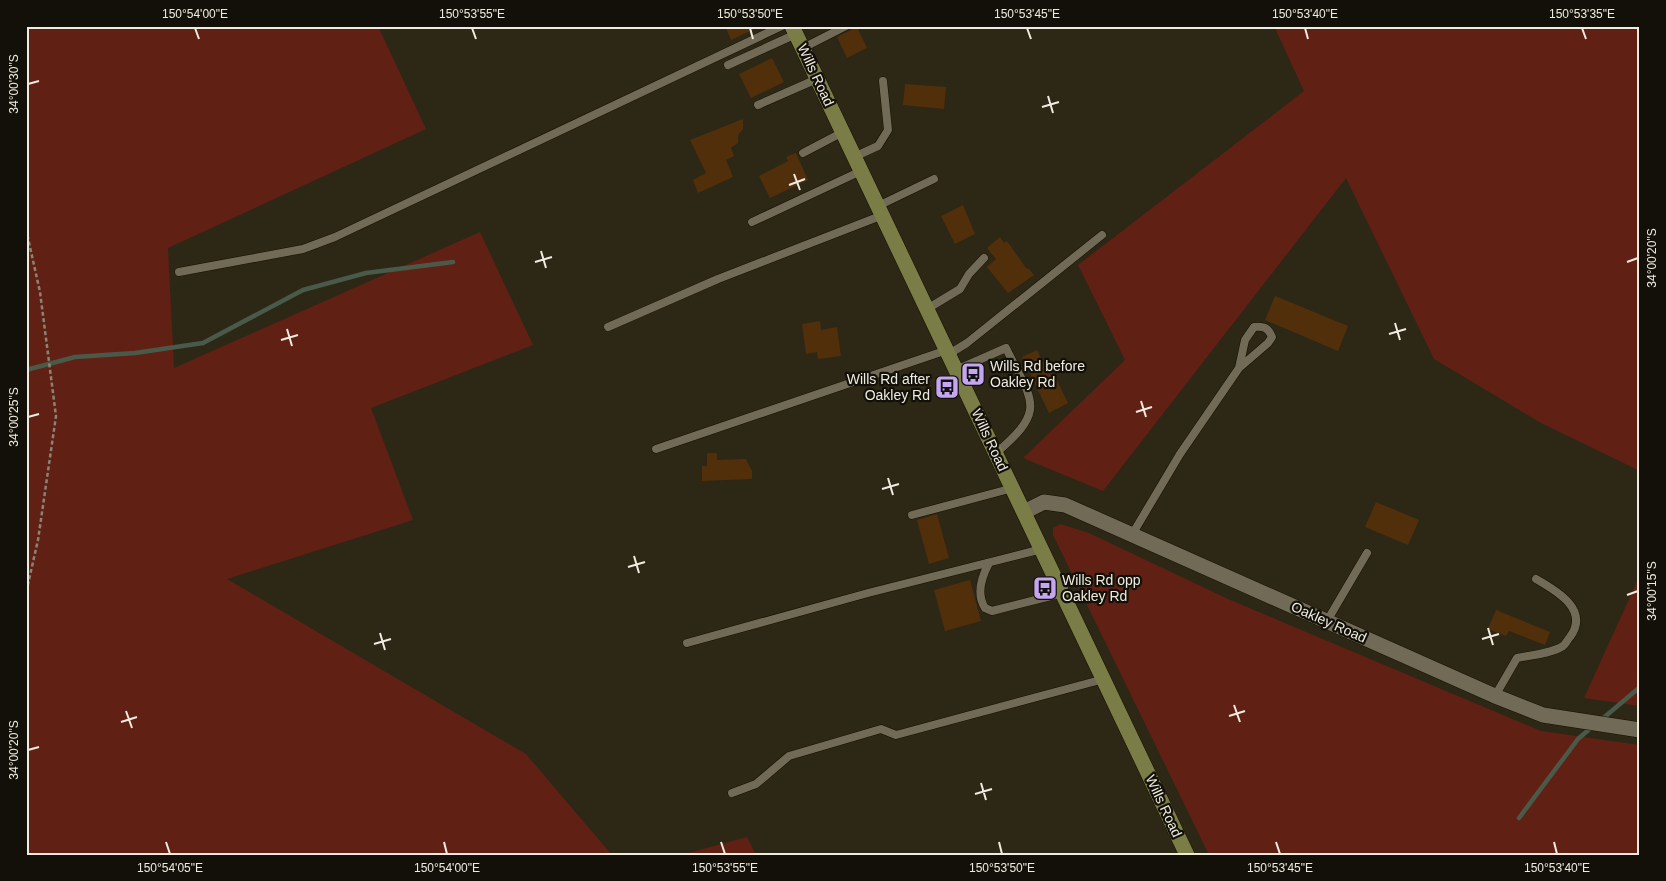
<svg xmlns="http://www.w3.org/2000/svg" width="1666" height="881" viewBox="0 0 1666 881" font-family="Arial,sans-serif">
  <rect width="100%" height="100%" fill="#2d2715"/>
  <path fill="#612014" d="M26,26H378L426,129L168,248L174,368L480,232L533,345L371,408L413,520L227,579L526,754L612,855H26Z
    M1274,26H1640V471L1541,423L1434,359L1346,178L1103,491L1023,458L1125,360L1078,265L1304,91Z
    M1060,524L1089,533L1228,599L1541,731L1640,745V855H1209L1053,535V528Z
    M1640,575V706L1584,698Z
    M747,837L756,855H681Z"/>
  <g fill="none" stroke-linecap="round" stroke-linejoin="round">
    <path stroke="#4a5a4a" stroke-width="4.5" d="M26,370L75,357L135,353L203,343L303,290L366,273L453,262
      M1601,720L1640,687
      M1519,818L1578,739L1593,726"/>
  </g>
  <path fill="#522f0b" d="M725,26H761L731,40Z
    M857,27L867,48L847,58L837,37Z
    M772,58L784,82L751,98L739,74Z
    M905,84L946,87L944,109L903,105Z
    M743,119V129L738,135V143L731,148L734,156L726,160L733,177L698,193L693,180L706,173L690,140Z
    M796,153L808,180L770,198L759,176L788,161L786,157Z
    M963,205L975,234L955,244L941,216Z
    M1000,237L1004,243L1007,241L1026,268L1029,269L1034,275L1008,293L987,267L996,259L987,248Z
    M1275,296L1348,326L1338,351L1265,320Z
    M820,321L821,330L837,327L841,356L818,359L817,352L806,354L802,324Z
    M1037,350L1043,362L1047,360L1068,403L1049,413L1022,357Z
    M707,453H717V460L746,459L752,471V479L702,481V466H707Z
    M1376,502L1419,520L1408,545L1365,527Z
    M937,514L949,558L929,564L917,520Z
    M970,580L981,621L945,631L934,590Z
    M1496,610L1550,632L1545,645L1509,631L1506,636L1488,629Z"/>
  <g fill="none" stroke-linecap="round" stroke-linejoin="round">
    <g stroke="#150f01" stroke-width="9">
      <path id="lane" d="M803,48L846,26
        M728,65L796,34
        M758,105L817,79
        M803,153L843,132
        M854,157L878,146L888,130L883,81
        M878,206L934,179
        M752,222L861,171
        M179,272L303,249L335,237L782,26
        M927,309L960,289L969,274L984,258
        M608,327L718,279L883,215
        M949,354L967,343L1102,235
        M956,370L1006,348C1032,402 1048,409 996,453
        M656,449L947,350
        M912,515L1013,488
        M1133,533L1180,454L1239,368L1245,340L1254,327C1263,326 1268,327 1272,337L1268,343L1239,368
        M989,563C982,576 976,594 985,608L992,611L1063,593
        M1327,621L1367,553
        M687,643L868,593L1042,549
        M1495,696L1517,658C1532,655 1550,654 1563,646C1566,644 1567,640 1570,637C1590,610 1557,591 1536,579
        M732,793L756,784L789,756L881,729L896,735L1104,679"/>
    </g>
    <g stroke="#150f01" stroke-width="16">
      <path id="street" d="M1024,512L1044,502L1065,505L1495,696L1543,715L1640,730"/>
    </g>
    <g stroke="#150f01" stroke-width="16">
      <path id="secondary" d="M792,26L1187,855"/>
    </g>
    <path stroke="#898475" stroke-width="2.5" stroke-dasharray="4 2.5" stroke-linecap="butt" d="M26,229L40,292L56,416L38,540L26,593"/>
    <use href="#lane" stroke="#716a56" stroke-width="8"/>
    <use href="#street" stroke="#716a56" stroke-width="15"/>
    <use href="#secondary" stroke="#7a7d45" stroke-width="15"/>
  </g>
  <path fill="none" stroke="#efebe0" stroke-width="2" d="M195,28L199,39M472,28L476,39M750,28L753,39M1027,28L1031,39M1305,28L1308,39M1582,28L1586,39M28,84L39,81M1048,96L1053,113M1042,107L1059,102M794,174L800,190M789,185L805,179M541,251L546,268M535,262L552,257M1627,262L1638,258M1395,323L1400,340M287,329L292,346M1389,334L1406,329M281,340L298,335M1141,401L1146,417M1136,412L1152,407M28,417L39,414M888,478L893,495M882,489L899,484M634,556L639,573M628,567L645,562M1627,595L1638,591M1488,628L1493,645M380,633L385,650M1482,639L1499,634M374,644L391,639M1234,705L1240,722M126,711L132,728M1229,716L1245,711M121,722L137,717M28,750L39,747M981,783L986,800M975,794L992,789M166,842L170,854M444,842L447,854M721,842L725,854M999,842L1002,854M1276,842L1280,854M1554,842L1557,854"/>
  <defs>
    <g id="bus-square" transform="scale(1.25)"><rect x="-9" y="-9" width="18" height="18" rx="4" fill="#c6a6f0" stroke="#121008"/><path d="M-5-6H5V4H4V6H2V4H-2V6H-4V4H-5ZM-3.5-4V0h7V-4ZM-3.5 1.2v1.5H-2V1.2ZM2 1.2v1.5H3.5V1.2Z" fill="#111"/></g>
  </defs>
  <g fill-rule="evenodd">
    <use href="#bus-square" x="973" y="374"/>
    <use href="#bus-square" x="947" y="387"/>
    <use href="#bus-square" x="1045" y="588"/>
  </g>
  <g text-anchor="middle" stroke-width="4.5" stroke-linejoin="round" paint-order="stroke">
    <g font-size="14" fill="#efebe0" stroke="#121008">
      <text transform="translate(816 75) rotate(65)" y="5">Wills Road</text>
      <text transform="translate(990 440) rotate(65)" y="5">Wills Road</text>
      <text transform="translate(1329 622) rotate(24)" y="5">Oakley Road</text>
      <text transform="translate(1164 806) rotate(65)" y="5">Wills Road</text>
    </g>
    <g font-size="14" fill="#efebe0" stroke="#121008" text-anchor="start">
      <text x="990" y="371">Wills Rd before<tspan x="990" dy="16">Oakley Rd</tspan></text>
      <text x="930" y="384" text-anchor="end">Wills Rd after<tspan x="930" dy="16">Oakley Rd</tspan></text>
      <text x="1062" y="585">Wills Rd opp<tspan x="1062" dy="16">Oakley Rd</tspan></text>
    </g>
  </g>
  <rect width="1666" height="881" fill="none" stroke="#121008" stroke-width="55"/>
  <rect x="28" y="28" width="1610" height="826" fill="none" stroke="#efebe0" stroke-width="2"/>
  <g font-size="12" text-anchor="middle" fill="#efebe0">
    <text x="195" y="18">150°54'00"E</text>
    <text x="472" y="18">150°53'55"E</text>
    <text x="750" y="18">150°53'50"E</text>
    <text x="1027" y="18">150°53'45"E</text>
    <text x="1305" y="18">150°53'40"E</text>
    <text x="1582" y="18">150°53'35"E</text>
    <text transform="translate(14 84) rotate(-90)" y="4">34°00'30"S</text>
    <text transform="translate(1652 258) rotate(-90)" y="4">34°00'20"S</text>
    <text transform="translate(14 417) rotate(-90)" y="4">34°00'25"S</text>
    <text transform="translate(1652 591) rotate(-90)" y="4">34°00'15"S</text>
    <text transform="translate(14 750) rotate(-90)" y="4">34°00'20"S</text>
    <text x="170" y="872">150°54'05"E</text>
    <text x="447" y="872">150°54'00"E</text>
    <text x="725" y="872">150°53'55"E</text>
    <text x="1002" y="872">150°53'50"E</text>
    <text x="1280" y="872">150°53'45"E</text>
    <text x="1557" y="872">150°53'40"E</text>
  </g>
</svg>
